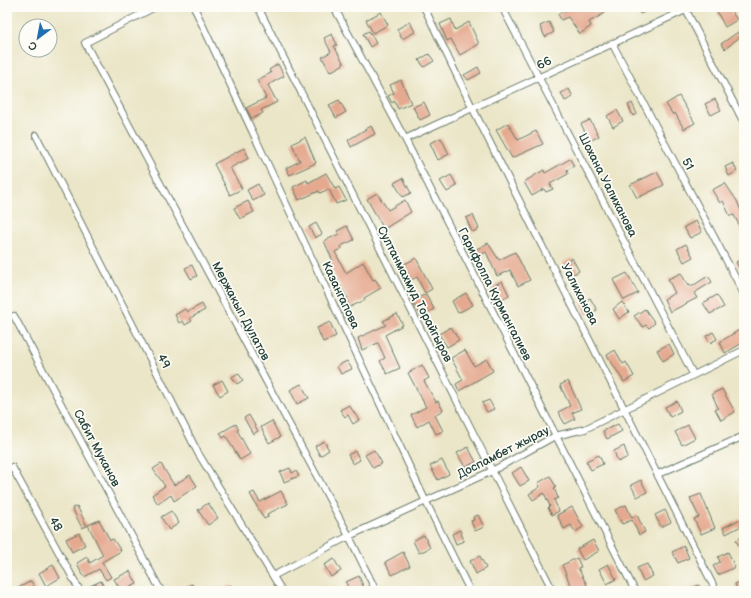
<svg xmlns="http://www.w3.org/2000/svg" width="751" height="598" viewBox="0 0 751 598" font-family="'Balsamiq Sans',sans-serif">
  <rect width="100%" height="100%" fill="#fdfcf7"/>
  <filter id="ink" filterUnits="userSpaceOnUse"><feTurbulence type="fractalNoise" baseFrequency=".025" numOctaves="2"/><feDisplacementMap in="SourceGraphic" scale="8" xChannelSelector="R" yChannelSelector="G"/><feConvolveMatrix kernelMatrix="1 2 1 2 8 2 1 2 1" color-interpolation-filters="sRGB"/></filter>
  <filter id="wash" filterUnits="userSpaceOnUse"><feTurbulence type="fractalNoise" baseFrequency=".012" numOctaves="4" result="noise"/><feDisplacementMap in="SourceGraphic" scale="16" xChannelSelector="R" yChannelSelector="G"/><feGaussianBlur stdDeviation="0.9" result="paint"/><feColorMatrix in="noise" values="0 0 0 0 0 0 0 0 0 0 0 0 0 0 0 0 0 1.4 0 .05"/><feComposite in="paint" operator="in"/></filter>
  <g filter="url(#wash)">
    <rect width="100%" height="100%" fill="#ebe6c8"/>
    <g id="blocks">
      <path fill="#e5a98f" d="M573,7H601L605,13L589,22L591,26L580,34L568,17L561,20L558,14Z
        M638,7H645L647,11L640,14Z
        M726,7H729L737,20L725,27L717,12Z
        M381,12L388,25L373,33L366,20Z
        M451,19L455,30L469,22L479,44L460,55L451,39L447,41L440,24Z
        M410,22L415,32L402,39L397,29Z
        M549,22L554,32L545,37L540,26Z
        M369,31L376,43L370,47L363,34Z
        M738,32L741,36L725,49L721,44Z
        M332,34L337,45L334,46L344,64L330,72L322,57L331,52L324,38Z
        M429,54L434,61L424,67L419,60Z
        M278,64L284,76L268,85L277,102L261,110L263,113L252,119L246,108L266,98L257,80L271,73L269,70Z
        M478,67L481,73L468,80L464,75Z
        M401,80L411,103L398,109L394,101L392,103L388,96L394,93L390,85Z
        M569,89L573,97L565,101L561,93Z
        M679,96L695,123L684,129L675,113L673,115L666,104Z
        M715,99L721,110L711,115L705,104Z
        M339,100L346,112L336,118L329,105Z
        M424,102L430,115L420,120L413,107Z
        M632,103L637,114L633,116L628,105Z
        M617,110L623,121L613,127L607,116Z
        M590,120L599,136L590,141L581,124Z
        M508,123L518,140L536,131L543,144L512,158L496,130Z
        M371,126L375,134L351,147L348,140Z
        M305,137L316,163L290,175L286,168L300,161L292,144Z
        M441,138L449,154L438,160L430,143Z
        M244,148L249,158L230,168L242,189L230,195L214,164Z
        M570,159L574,166L567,170L568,174L550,184L553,189L546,192L544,189L532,196L524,182L537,174L544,170L545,173Z
        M733,163L737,171L729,176L725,167Z
        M657,172L664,185L637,198L630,185Z
        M326,173L335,189L339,187L346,200L336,204L329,189L320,193L319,191L299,200L293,187L307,180L308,183Z
        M451,175L457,186L447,192L440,181Z
        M403,178L411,193L403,197L394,183Z
        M725,183L737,201L744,218V235L734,215L730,216L723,201L720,203L712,190Z
        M258,184L264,195L253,201L247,190Z
        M377,193L388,210L405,200L411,212L384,229L367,199Z
        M248,201L254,212L240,219L234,208Z
        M473,215L479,229L472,232L466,218Z
        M696,221L702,232L690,238L684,227Z
        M316,223L322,234L315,238L309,227Z
        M347,226L354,240L341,246L342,248L335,252L346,273L363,262L373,280L375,279L381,288L364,298L365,300L350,307L346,299H348L328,264L333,261L324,241L339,234L337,231Z
        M488,243L499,260L515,252L530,280L518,286L510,270L497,276L486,252L477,257L473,251Z
        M686,244L693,257L684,262L677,249Z
        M416,258L432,289L425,293L417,277L411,280L403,265Z
        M572,258L579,271L570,276L563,263Z
        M744,258V277L736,262Z
        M192,265L197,276L191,279L185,268Z
        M627,273L638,293L624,300L613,280Z
        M681,273L688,286L690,285L691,287L708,276L712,282L694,293L697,298L670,312L664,299L675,293L668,279Z
        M502,281L509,295L499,301L491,287Z
        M466,293L473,305L458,313L452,301Z
        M426,294L434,309L421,316L412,301Z
        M717,295L724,307L710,314L703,303Z
        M590,298L597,310L587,315L581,303Z
        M622,302L629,312L619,319L613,309Z
        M202,304L205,310L190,318L192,321L185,325L183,321L179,323L175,315L185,309L187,312Z
        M645,309L655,323L649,328L646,325L643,327L634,316Z
        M397,314L403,325L385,335L400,368L387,374L380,361L385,358L378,343L362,350L358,338L386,325L383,321Z
        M330,322L336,336L323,342L317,328Z
        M451,327L459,340L447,347L439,334Z
        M744,327V342L725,353L720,342Z
        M713,332L717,339L710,343L706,336Z
        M669,344L674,354L663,361L657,350Z
        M465,350L474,366L487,359L493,371L459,391L456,384L463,380L451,358Z
        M615,350L623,364L626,362L634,376L624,382L607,355Z
        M347,361L352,369L341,374L337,366Z
        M422,365L429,378L424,381L436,402L438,401L443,410L435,415L443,431L436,434L429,420L417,427L411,415L426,407L408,373Z
        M238,373L243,380L237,384L232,377Z
        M222,380L228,391L220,396L213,385Z
        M568,381L581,409L572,413L575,419L565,424L558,412L570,406L560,385Z
        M301,384L309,398L297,404L290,390Z
        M722,389L735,412L721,420L715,409L718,408L712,394Z
        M489,400L494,409L487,412L482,403Z
        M677,401L681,411L670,417L665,407Z
        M349,405L359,420L353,424L348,415L345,417L340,410Z
        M249,415L258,431L253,434L244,418Z
        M272,421L280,437L269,443L261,427Z
        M236,424L239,429L237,430L250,454L240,460L226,436L223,438L220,433Z
        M618,424L622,431L607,439L603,431Z
        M688,425L695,438L682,445L675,432Z
        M324,441L329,450L320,456L315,446Z
        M624,446L628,457L618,462L614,451Z
        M468,447L476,462L465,467L457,453Z
        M374,450L382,463L373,468L365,455Z
        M355,451L360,460L353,464L348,455Z
        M599,455L603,464L591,470L586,461Z
        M442,460L449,474L438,480L430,466Z
        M161,464L174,485L190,475L197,486L174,501L171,495L158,504L152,495L165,486L153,469Z
        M521,467L529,481L520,486L512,473Z
        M290,468L292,473L296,471L299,476L284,482L280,472Z
        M550,476L556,487L554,488L558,498L554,500L559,511L552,515L548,508L550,506L544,493L533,500L529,494L540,487L538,483Z
        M641,480L647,492L637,497L631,485Z
        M281,491L288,504L267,514L268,517L264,519L250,494L254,492L260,502Z
        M701,494L715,528L701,534L694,519L699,517L690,498Z
        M208,503L218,518L208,525L198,510Z
        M626,505L632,518L637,515L645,532L639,535L632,520L622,524L615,510Z
        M77,506L87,526L82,528L72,508Z
        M572,507L583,527L575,532L571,525L564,529L557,515Z
        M665,510L671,522L661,527L655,515Z
        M171,511L179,523L169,530L161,517Z
        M478,515L484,527L475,531L471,521L474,520L473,517Z
        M740,519L743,525L726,534L723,528Z
        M99,520L110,540L113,539L121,551L102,562L111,577L106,580L99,569L84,577L77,563L87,557L90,563L103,555L88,525Z
        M460,530L464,541L456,544L452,534Z
        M79,533L85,545L72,552L66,539Z
        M424,535L430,548L419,553L413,541Z
        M744,536V558L736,540Z
        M593,540L599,551L583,560L577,549Z
        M684,546L689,558L678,563L672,552Z
        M403,552L410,566L392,575L385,562Z
        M728,552L735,567L718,575L713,566L720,562L718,557Z
        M480,556L486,568L476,574L470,561Z
        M577,558L581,567L578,568L587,585L573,591L562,565Z
        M334,559L341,571L331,577L324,565Z
        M608,564L616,579L607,584L599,569Z
        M647,564L653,576L643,581L637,568Z
        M53,565L60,578L46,586L39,573Z
        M130,571L137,584L121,591L114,579Z
        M359,576L365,591H349L346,582Z
        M744,580V591H738L735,584Z
        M31,581L37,591H13Z
        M101,581L106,591H90L88,587Z
        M192,584L196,591H178Z
        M231,585L234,591H219Z
        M699,585L702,591H685Z"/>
    </g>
  </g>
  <g filter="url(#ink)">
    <use href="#blocks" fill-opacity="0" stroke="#667868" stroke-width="1"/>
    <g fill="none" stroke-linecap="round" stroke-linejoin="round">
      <g stroke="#667868" stroke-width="8">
        <path id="street" d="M155,7L85,43L349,536L376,591
          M194,7L426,502L470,591
          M258,7L553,591
          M334,7L405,139L635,591
          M424,7L472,107L716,591
          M502,7L693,374
          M686,10L744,123
          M612,43L744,294
          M36,135L198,453L282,591
          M405,139L692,7
          M14,316L161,591
          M12,467L80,591
          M658,474L744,436
          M273,576L349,536L492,471L555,436L585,429L744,350"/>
      </g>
      <use href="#street" stroke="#fff" stroke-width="6"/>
    </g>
  </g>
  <g text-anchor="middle" stroke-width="3.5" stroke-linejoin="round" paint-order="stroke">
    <g font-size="12" fill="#1f3d34" stroke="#fdfcf7">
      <text transform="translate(544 63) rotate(-25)" y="4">66</text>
      <text transform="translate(688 164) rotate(62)" y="4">51</text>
      <text transform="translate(608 185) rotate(63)" y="4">Шохана Уалиханова</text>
      <text transform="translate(415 294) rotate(63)" y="4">Султанмахмуд Торайгыров</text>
      <text transform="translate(495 294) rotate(63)" y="4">Гарифолла Курмангалиев</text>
      <text transform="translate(580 294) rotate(63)" y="4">Уалиханова</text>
      <text transform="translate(341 295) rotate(65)" y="4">Казангапова</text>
      <text transform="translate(241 311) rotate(62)" y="4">Мержакып Дулатов</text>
      <text transform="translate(164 361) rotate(63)" y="4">49</text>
      <text transform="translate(97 448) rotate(62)" y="4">Сабит Муканов</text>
      <text transform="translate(503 452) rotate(-27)" y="4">Доспамбет жырау</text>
      <text transform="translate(56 524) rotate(61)" y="4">48</text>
    </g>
  </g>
  <rect width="751" height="598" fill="none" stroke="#fdfcf7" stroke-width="24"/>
  <g transform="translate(38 38) rotate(212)"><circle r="19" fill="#fdfcf7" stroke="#a4b0a9"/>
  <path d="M0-3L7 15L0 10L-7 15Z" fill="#1f6fb2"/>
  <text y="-6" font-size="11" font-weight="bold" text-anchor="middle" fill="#1f3d34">С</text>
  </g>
</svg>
